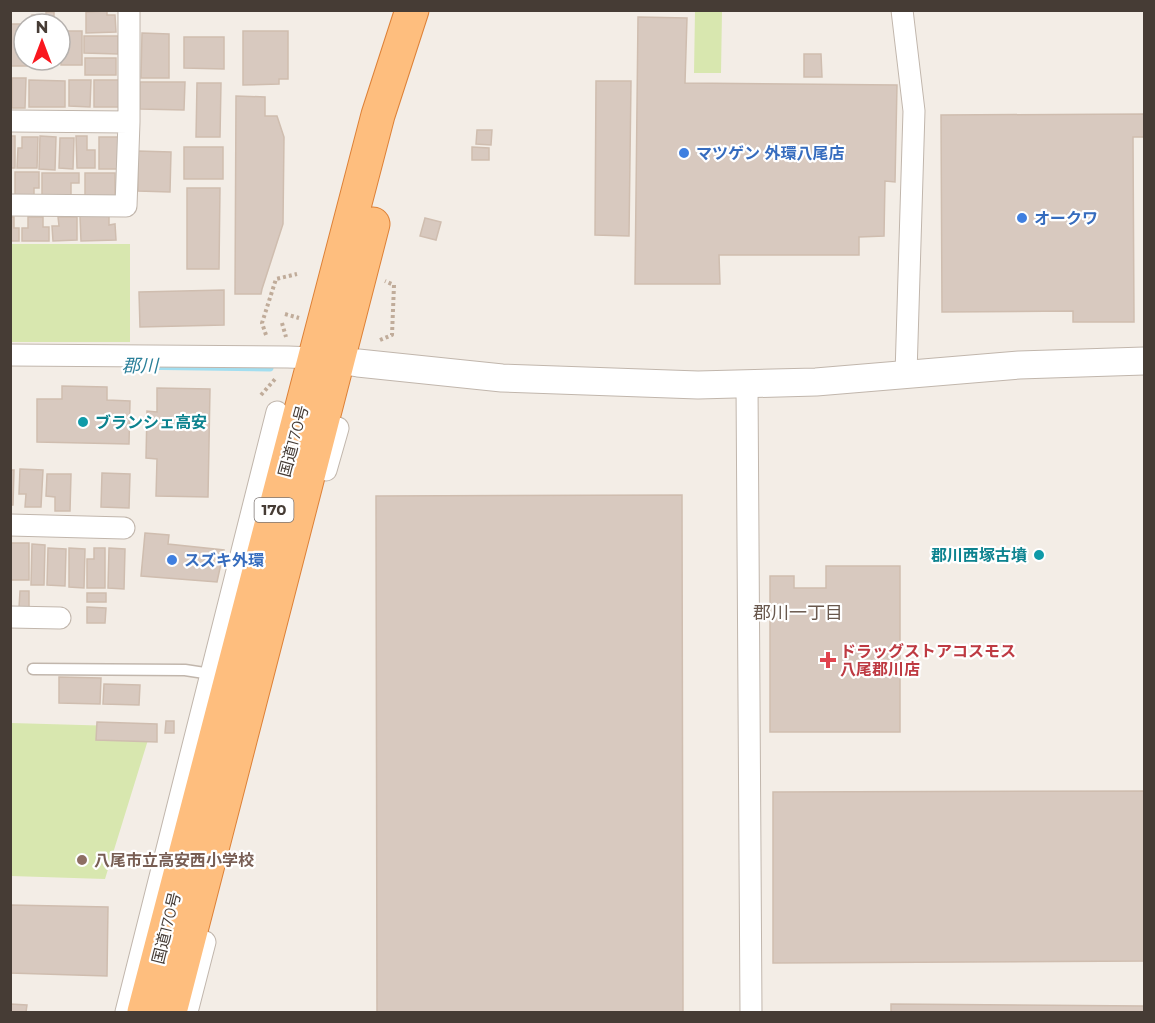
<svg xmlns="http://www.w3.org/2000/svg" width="1155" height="1023" viewBox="0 0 1155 1023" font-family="Montserrat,'Noto Sans JP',sans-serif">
  <rect width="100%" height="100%" fill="#f3ede6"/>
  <path fill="#d8e7af" d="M695,11H722L721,73H694Z
    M11,244H130V342H11Z
    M11,723L152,727L105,879L11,876Z"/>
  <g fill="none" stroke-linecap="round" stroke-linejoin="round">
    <path stroke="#a2def0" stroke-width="7" d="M125,366L270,368"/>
  </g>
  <path fill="#d8c9bf" stroke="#cfbdaf" stroke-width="1.5" d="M107,11V15H115L116,32L86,33V12Z
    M46,12H54V24H46Z
    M32,15H40V24H32Z
    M638,17L687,18L685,83L897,85L895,182L885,181L884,236L859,237V255H719L720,284H635Z
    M10,24H24V60H55V66H10Z
    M61,31H82V65H61Z
    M243,31H288V79H279V84L243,85Z
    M142,33L169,34V78H141Z
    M84,36H118V54L84,53Z
    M184,37H224V69L184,68Z
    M804,54H821L822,77H804Z
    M85,58H116V75H85Z
    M12,78H26L25,108H12Z
    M29,80L65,81V107H29Z
    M69,80H91L90,107L69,106Z
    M94,80H119V107H94Z
    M596,81H631L629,236L595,235Z
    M140,82H185L184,110L140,109Z
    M197,83H221L220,137H196Z
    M236,96L265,97V116H277L284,137L283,224L262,289L261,294H235Z
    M1144,114V137H1133L1134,322H1073V311L942,312L941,115Z
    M477,130H492L491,145L476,144Z
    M10,136H15V168H10Z
    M40,136L56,137L55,170L39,169Z
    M76,136H87V150H95V168H77Z
    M22,137H38L37,168H17L18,148H22Z
    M99,137H118V169H99Z
    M60,138H74L73,169L59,168Z
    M184,147H223V179H184Z
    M472,147L489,148V160H472Z
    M138,151L171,152L170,192L138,191Z
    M15,172H39V188H34V197H15Z
    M42,173H79V183H71V197L42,196Z
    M85,173H115V197H85Z
    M187,188H220L219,269H187Z
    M109,215V225L115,224L116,240L81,241L80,216Z
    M10,217H14V228H19V241H10Z
    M28,217H43V227H49V241H22V228H28Z
    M58,217H77V240L53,241L52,226H59Z
    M425,218L441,222L436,240L420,236Z
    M224,290V325L140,327L139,292Z
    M62,386L107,387V400L130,401L129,444L37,442V399H62Z
    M157,388L210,389L208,497L156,496L157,459L146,458L147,411L157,412Z
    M20,469L43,470L41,507H25L26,494H19Z
    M10,470H14L13,505H10Z
    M102,473L130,474L129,508L101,507Z
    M47,474H71L70,511H55V497L46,496Z
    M682,495L683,1012H377L376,496Z
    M145,533L169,535L168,544L224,550L217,582L141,576Z
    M10,543H29V580H10Z
    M32,544L45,545L44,585H31Z
    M48,548L66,549L65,586L47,585Z
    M69,548L85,549L84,588L69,587Z
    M94,548H105V588H87V559H94Z
    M109,548L125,549L124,589L108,588Z
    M826,566H900V732H770V576H794V588H826Z
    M20,591H29V608H19Z
    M87,593H106V602H87Z
    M87,607L106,608L105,623H87Z
    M59,677L101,678L100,704L59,703Z
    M104,684L140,685L139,705L103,704Z
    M166,721H174V733H165Z
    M97,722L157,724V742L96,740Z
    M1144,791V961L773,963V792Z
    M10,905L108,907L107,976L10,973Z
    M10,1004L27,1005L26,1012H10Z
    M891,1004L1144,1006V1012H891Z"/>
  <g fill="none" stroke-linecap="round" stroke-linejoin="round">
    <g stroke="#c1b6ac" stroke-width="13">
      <path id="service" d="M33,669L185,670L211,674"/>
    </g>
    <g stroke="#c1b6ac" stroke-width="23">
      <path id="minor" d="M902,10L914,111L906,374
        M10,121L129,122
        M10,205L126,206L129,122V10
        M10,355L288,357L314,358
        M747,384L751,1012
        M326,470L338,428
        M10,525L124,528
        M10,617L60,618
        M126,1012L277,412
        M187,1012L205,942"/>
    </g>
    <g stroke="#c1b6ac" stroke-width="29">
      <path id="tertiary" d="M338,360L358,363L502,378L698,385L816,382L1019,365L1144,361"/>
    </g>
    <g stroke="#dd8137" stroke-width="35">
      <path id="trunk" d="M144,1012L378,115L412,10
        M170,1012L373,224"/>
    </g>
    <path stroke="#c0ac9a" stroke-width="4" stroke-dasharray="3 3" stroke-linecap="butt" d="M285,314L299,318
      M282,323L286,337
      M266,335L262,323L276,279L297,274
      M380,340L392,335L394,285L385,281
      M261,395L276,378"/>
    <use href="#service" stroke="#fff" stroke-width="10"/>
    <use href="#minor" stroke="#fff" stroke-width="21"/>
    <use href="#tertiary" stroke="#fff" stroke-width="27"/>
    <use href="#trunk" stroke="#febe7e" stroke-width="33"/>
  </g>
  <g fill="#3f7fe0" stroke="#fff" stroke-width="2">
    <circle cx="684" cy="153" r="6"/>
    <circle cx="1022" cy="218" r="6"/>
    <circle cx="172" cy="560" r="6"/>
  </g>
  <g fill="#0f9aa8" stroke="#fff" stroke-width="2">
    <circle cx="83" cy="422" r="6"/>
    <circle cx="1039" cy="555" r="6"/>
  </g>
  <path fill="#e0444e" stroke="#fff" stroke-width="2" d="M825 651h6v6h6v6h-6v6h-6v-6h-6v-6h6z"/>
  <circle fill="#8d6e63" stroke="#fff" stroke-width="2" cx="82" cy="860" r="6"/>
  <g text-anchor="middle" stroke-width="4.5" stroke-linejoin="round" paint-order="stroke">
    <rect fill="#fff" stroke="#7e7672" stroke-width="1.5" x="254.5" y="498" width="39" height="24" rx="4.5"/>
    <g font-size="15" font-weight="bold" fill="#463c35">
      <text x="274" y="515">170</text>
    </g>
    <g font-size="16" font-weight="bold" fill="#366cbe" stroke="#fff" text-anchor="start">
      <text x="696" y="159">マツゲン 外環八尾店</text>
      <text x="1034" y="224">オークワ</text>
      <text x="184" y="566">スズキ外環</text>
    </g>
    <g font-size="16" font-weight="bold" fill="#0d838f" stroke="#fff" text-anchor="start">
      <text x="95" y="428">ブランシェ高安</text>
      <text x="1027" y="561" text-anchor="end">郡川西塚古墳</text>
    </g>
    <g font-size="16" fill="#463c35" stroke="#fff">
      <text transform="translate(293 441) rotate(-75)" y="6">国道170号</text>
      <text transform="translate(166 928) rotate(-76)" y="6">国道170号</text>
    </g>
    <g font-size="16" font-weight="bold" fill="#be3a42" stroke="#fff" text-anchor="start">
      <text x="840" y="657">ドラッグストアコスモス<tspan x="840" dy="18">八尾郡川店</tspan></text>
    </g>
    <g font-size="16" font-weight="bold" fill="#785e54" stroke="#fff" text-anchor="start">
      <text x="94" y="866">八尾市立高安西小学校</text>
    </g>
    <g font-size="18" font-style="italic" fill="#2a7f99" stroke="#fff">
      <text x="140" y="372">郡川</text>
    </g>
    <g font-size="18" fill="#69584d" stroke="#fff">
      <text x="798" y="619">郡川一丁目</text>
    </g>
  </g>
  <rect width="1155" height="1023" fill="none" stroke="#463c35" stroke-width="24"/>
  <g transform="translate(42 42)"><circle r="28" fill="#ffffff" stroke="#b5b1ae" stroke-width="1.5"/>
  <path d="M0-4.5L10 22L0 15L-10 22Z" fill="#f9171e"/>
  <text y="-9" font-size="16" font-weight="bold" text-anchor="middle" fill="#463c35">N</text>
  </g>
</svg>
